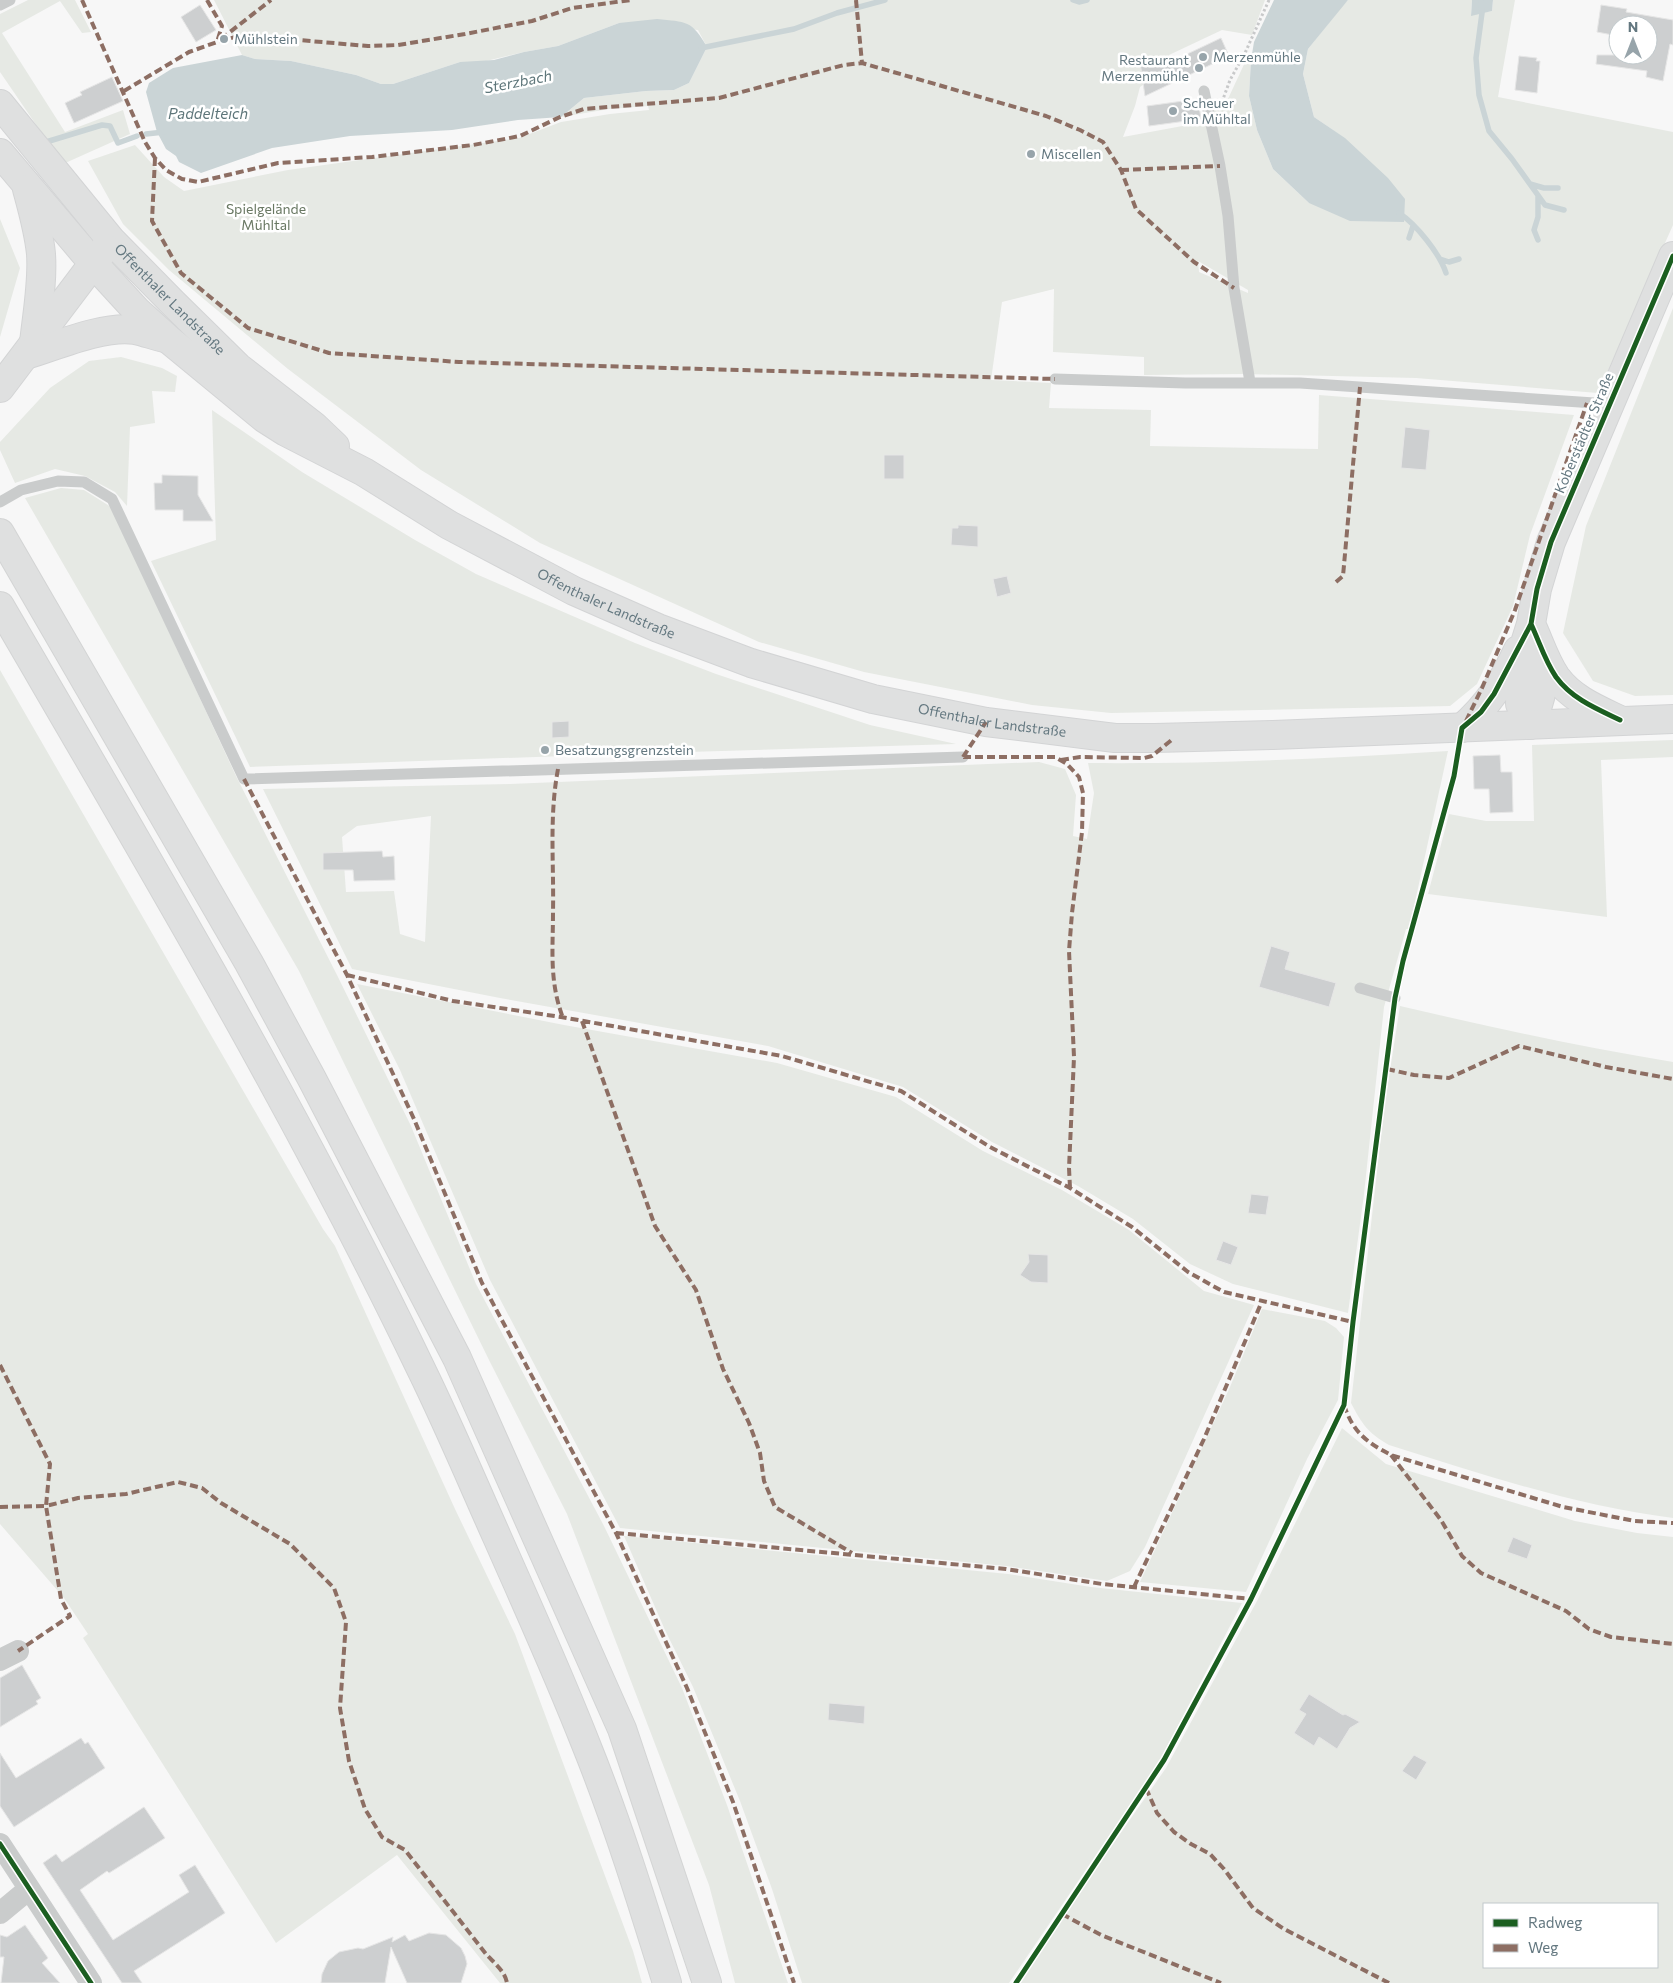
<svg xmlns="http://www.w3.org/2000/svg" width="1673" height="1983" viewBox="0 0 1673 1983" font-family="Commissioner,sans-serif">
  <rect width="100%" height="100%" fill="#f7f7f7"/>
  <path fill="#e6e9e4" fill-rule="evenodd" d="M28,0H75L91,32L82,33L60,1L2,33L65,132L123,110L130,134L63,164L0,72V14Z
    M214,0H1265L1252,35L1222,30L1169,55L1166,69L1140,87L1135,106L1123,137L1204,122L1203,103L1227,101L1247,58L1251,60L1249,96L1257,130L1273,169L1309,203L1343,137L1314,117L1303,74L1308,49L1343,5L1348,0H1472L1471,15L1492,11L1493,0H1515L1498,97L1673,132V225L1598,393L1416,378L1245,374L1144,375V357L1053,352L1054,289L1002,302L991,380L1051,383L1049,408L1151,410L1150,446L1318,449L1319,395L1574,415L1530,535L1513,606L1477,684L1450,706L1111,713L1032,705L864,672L759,642L540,543L421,470L288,369L169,270L123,224L88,161L135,145L164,177L184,191L288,170L519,138L561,122L610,114L649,110L648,106L609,109L561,117L584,98L646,91L674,90L689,83L707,47L698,30L619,23L558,46L524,52L482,62H460L393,84H381L356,75L291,61L255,59L242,55ZM1198,261L1248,290V293L1199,272Z
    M0,219L20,268L0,337Z
    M1673,308V695L1635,696L1593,681L1563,633L1586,526Z
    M121,357L162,368L177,376L175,392L152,391L155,423L130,427L127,506L115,492L85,476L55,469L15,483L0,450V442L50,388L89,361Z
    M212,410L302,472L415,540L476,574L635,643L716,674L870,725L956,744L620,754L250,767L151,561L216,540Z
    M61,488L84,490L111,507L236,776L338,977L411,1126L476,1284L604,1526L682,1688L727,1805L788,1983H735L709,1885L567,1514L489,1360L299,971L25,498Z
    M0,670L323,1229L335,1246L455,1509L515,1634L633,1951L642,1983H500L397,1855L276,1943L83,1638L88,1634L64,1598L0,1524Z
    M1673,740V757L1601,760L1607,917L1428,894L1449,814L1486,821H1534L1532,745Z
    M1448,751L1409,929H1406L1384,1007L1364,1194L1348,1313L1233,1284L1190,1264L1133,1219L1078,1186L992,1142L903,1087L768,1046L500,998L352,969L263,789L510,784L1039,762L1065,769L1076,795L1073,836L1087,839L1094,793L1088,763C1208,764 1328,759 1448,751ZM431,816L425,942L400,934L394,891L346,892L342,837L357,826Z
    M357,984L564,1025L777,1063L896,1097L983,1151L1062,1190L1129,1230L1204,1291L1254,1305L1145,1547L1130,1571L1107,1581L1006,1566L620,1528L490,1280L400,1070Z
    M1400,1006C1490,1027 1581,1047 1673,1062V1518C1576,1506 1482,1474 1389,1445C1368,1433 1362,1424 1351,1403L1384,1109Z
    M1262,1309L1325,1321L1336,1328L1344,1337L1338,1400L1307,1459L1246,1592L1140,1582L1230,1387Z
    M1342,1428L1386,1464L1575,1521L1637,1533L1673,1537V1983H1016L1166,1768L1257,1601ZM1484,1904H1657V1967H1484Z
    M624,1536L1008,1574L1091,1587L1242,1603L1159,1762L1009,1983H802L772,1889L740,1801L693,1687L665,1630Z"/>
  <path fill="#cad4d6" d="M1274,0H1348L1308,49L1303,74L1314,117L1345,138L1388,178L1405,199L1404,222L1350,221L1309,203L1273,169L1257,130L1249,96L1251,60L1254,42Z
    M1472,0H1493L1492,11L1471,16Z
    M657,19C686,22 692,20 707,47L689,83L674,90L646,91L584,98L561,117L518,120L452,130L350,136L272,148L201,173L179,162L176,156L166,149L157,132L146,92L149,83L173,68L242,55L255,59L291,61L356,75L381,84H393L460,62L494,60L524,52L558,46L619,23Z"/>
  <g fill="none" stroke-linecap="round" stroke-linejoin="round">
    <path stroke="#cad4d6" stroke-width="5.5" d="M1073,0L1079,2L1087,0
      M1481,0L1482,13L1476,58L1479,95L1489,131L1512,159L1545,205L1564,210
      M701,48L794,29L837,13L885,0
      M146,134L164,132
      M46,142L102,125L110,126L118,143L137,136
      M1530,184L1544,188H1558
      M1538,196V217L1534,230L1538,240
      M1399,213C1416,224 1440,254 1446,273
      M1409,238L1413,226
      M1440,259L1449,262L1459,259"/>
  </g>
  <path fill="#cdcfd0" stroke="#e6e6e6" d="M200,5L216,30L196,42L181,17Z
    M1601,5L1627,9L1626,12L1673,20V45L1670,44L1663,81L1646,77L1647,71L1596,64L1597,55H1648V25H1618V36L1597,32Z
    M1221,38L1229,56L1145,96L1140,62L1161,60L1162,66Z
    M1519,56L1537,58L1536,61H1540L1537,93L1515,90Z
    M112,77L123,101L74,123L65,103L82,95L80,92Z
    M1198,99L1201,119L1149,126L1147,106Z
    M1405,427L1430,430L1426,470L1401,468Z
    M884,455H904V479H884Z
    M162,475L198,476V495L213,521H183V510H155L154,483H162Z
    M958,525L978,526V547L951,545L952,528H958Z
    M1007,576L1011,593L997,597L993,579Z
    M569,721V737L552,738V722Z
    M1500,755L1501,772H1512L1513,812L1490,813L1489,789H1474L1473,756Z
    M382,851L383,857L394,856L395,880L354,881L353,870H323V853Z
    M1271,946L1290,952L1285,969L1336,983L1329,1007L1259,987Z
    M1251,1194L1269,1196L1266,1215L1248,1213Z
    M1223,1241L1238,1247L1231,1265L1216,1260Z
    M1028,1254L1048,1255V1283L1031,1282L1020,1275L1029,1262Z
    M1513,1537L1532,1545L1527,1559L1507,1552Z
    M22,1665L41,1698L36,1701L38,1704L0,1727V1678Z
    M1309,1694L1343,1715L1345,1714L1360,1722L1350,1728L1337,1749L1319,1737L1314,1746L1294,1733L1306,1714L1299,1710Z
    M829,1703L865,1706L864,1724L828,1720Z
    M81,1738L85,1744L88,1742L105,1768L14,1827L0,1806V1753L16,1778Z
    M1414,1755L1427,1762L1416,1780L1402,1771Z
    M144,1807L165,1838L109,1873L107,1871L80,1890L113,1940L189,1892L179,1875L195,1865L225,1913L134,1971L142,1983H122L43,1863L56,1854L62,1862Z
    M25,1925L48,1958L42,1963L60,1983H1L4,1957H0V1935L7,1937Z
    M429,1933L446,1935L461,1948L465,1956L467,1964L461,1983H407L391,1947L385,1983H321L322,1974L328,1961L339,1952L358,1948L363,1949L393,1937L392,1942L405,1935L409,1941Z"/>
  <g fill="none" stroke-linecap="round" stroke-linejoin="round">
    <g stroke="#d3d4d5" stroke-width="30">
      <path id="secondary" d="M0,388L34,343
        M1531,624C1539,641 1545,661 1556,677C1572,699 1597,709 1620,720
        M1530,725L1520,704L1521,656L1531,624L1537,589L1551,542L1673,256
        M1530,725C1544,694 1544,686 1539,654
        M1462,728C1488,705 1503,682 1518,650"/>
    </g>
    <g stroke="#d3d4d5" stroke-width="30">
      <g id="primary">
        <path id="s1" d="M0,104L111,240L173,303L238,367L314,426L335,446"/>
        <path id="s2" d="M0,153L93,263L137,311L168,339L264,418L286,432L364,472L449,525L574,591L658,628L751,663L873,699L986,722L1115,738H1155L1273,735L1673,719"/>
        <path d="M27,189C33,211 39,232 41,254C43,283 37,314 34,343"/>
        <path d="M34,342L105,248"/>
        <path d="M26,355C56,346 104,325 135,330C145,332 155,336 165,338"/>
      </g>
    </g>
    <g stroke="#d3d4d4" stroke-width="30">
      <path id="highway" d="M0,533L249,963L312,1079L457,1358L622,1729L707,1983
        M0,606C146,857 295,1107 421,1369C448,1424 472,1481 497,1537C527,1605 558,1673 585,1742C617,1821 642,1902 667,1983"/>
    </g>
    <path stroke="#c8c9ca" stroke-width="3" stroke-dasharray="2.5 2.5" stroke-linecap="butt" d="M1222,102L1230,80L1245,53L1269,0"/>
    <path stroke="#cacccc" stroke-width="11" d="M0,5L10,0
      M1204,91L1220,166L1228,216L1234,288L1250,382
      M1055,379L1185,383H1300L1609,404
      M0,502L21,490L58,481L84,482L112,499L244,779L963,757
      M1360,988L1395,998"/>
    <path stroke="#cacccc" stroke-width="22" d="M0,1660L18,1651
      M0,1844L91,1983
      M0,1913L29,1889"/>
    <use href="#secondary" stroke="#dfe0e0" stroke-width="28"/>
    <use href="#primary" stroke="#dfe0e0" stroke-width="28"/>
    <use href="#highway" stroke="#dfe0e0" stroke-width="28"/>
    <path stroke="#8d6e63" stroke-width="4" stroke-dasharray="8 4" stroke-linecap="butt" d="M82,0L145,142L155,158L166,170L182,179L198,182L278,163L372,157L473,145L520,136L560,117L584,109L719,98L844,65L862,63L1046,116L1080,130L1103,142L1121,170L1136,209L1194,262L1234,288
      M207,0L222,26L217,42
      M856,0L862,63
      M221,39L271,0
      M124,91L189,52L217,42L239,36L275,38L368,46L398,45L465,34L532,21L572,8L631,0
      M155,158L152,221L181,273L248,328L329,353L459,362L1055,379
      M1121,170L1220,166
      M1336,582L1343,576L1360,387
      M1466,721L1482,688L1515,610L1587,403
      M963,757H1055L1067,764L1079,777L1083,793L1082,832L1072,913L1069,951L1074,1057L1069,1168L1070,1188
      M963,757L986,722
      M1061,760L1080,757L1144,758L1152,756L1174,738
      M558,769C549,817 554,863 553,912C553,950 549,981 563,1018
      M244,779L347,975L414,1119L482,1283L616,1533L687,1688L733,1802L794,1983
      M347,975L453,1001L561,1017L782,1056L901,1091L990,1147L1070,1188L1132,1227L1188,1272L1224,1292L1353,1322
      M582,1021L655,1226L696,1290L723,1369L749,1423L760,1453L764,1481L775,1507L852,1553
      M1387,1069L1414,1075L1449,1078L1519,1046L1606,1067L1673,1079
      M0,1365L50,1464L46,1506L78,1498L126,1494L178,1482L202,1488L221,1503L290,1544L334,1588L346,1622L340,1708L349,1761L365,1809L382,1837L405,1850L486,1954C494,1963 505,1971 507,1983
      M1344,1405C1353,1432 1366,1442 1391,1455L1563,1507L1635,1521L1673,1523
      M1391,1455L1441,1520L1462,1556L1481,1573L1566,1611L1589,1629L1611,1637L1673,1644
      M0,1507L46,1506L61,1599L70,1616L18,1651
      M616,1533L1006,1569L1102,1584L1251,1599
      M1134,1587L1204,1439L1262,1301
      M1146,1788L1157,1813L1174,1832L1191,1844L1210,1854L1224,1869L1253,1908L1284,1929L1389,1983
      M1062,1914L1101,1935L1221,1983"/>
    <g stroke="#fff" stroke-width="8">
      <path id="cycleway" d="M1531,624C1539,641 1545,661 1556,677C1572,699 1597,709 1620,720
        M0,1844L91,1983
        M1016,1983L1164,1760L1251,1599L1344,1405L1353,1322L1395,998L1403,961L1454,776L1462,728L1481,712L1494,694L1531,624L1537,589L1551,542L1673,256"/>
    </g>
    <use href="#cycleway" stroke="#1b5e20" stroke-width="5"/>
  </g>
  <g fill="#97a4aa" stroke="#fff" stroke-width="2">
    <circle cx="224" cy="39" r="5"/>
    <circle cx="1203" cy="57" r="5"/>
    <circle cx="1199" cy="68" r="5"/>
    <circle cx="1173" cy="111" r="5"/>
    <circle cx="1031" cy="154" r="5"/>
    <circle cx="545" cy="750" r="5"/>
  </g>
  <g text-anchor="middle" stroke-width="5" stroke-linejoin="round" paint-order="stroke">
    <g font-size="14" fill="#647880" stroke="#fff" text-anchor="start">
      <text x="234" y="44">Mühlstein</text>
      <text x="1213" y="62">Merzenmühle</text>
      <text x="1189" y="65" text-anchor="end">Restaurant<tspan x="1189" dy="16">Merzenmühle</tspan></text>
      <text x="1183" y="108">Scheuer<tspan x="1183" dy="16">im Mühltal</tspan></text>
      <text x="1041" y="159">Miscellen</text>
      <text x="555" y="755">Besatzungsgrenzstein</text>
    </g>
    <g font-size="14" fill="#697863" stroke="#fff">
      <text x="266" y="214">Spielgelände<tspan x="266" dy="16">Mühltal</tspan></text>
    </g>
    <g font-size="14" fill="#647880" stroke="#fff">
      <text dy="5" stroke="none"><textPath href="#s1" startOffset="259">Offenthaler Landstraße</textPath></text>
      <text transform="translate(1584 433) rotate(-67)" y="5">Koberstädter Straße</text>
      <text dy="5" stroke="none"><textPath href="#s2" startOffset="765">Offenthaler Landstraße</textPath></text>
      <text dy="5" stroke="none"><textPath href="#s2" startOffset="1170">Offenthaler Landstraße</textPath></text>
    </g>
    <g font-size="15" font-style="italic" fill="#5e767a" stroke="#fff">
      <text transform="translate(518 82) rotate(-11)" y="5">Sterzbach</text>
      <text x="208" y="119">Paddelteich</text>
    </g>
  </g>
  <rect x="1483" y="1903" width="175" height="65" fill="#ffffff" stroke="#c1c9cc"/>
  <rect x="1493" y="1919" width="25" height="8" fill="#1b5e20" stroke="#c1c9cc"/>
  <text x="1528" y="1928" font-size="15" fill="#647880">Radweg</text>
  <rect x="1493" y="1944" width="25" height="8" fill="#8d6e63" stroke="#c1c9cc"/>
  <text x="1528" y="1953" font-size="15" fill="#647880">Weg</text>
  <g transform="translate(1633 40)"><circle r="24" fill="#ffffff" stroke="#c1c9cc"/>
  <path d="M0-4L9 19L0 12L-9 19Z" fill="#97a4aa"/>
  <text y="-8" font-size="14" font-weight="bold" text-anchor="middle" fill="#647880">N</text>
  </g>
</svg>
